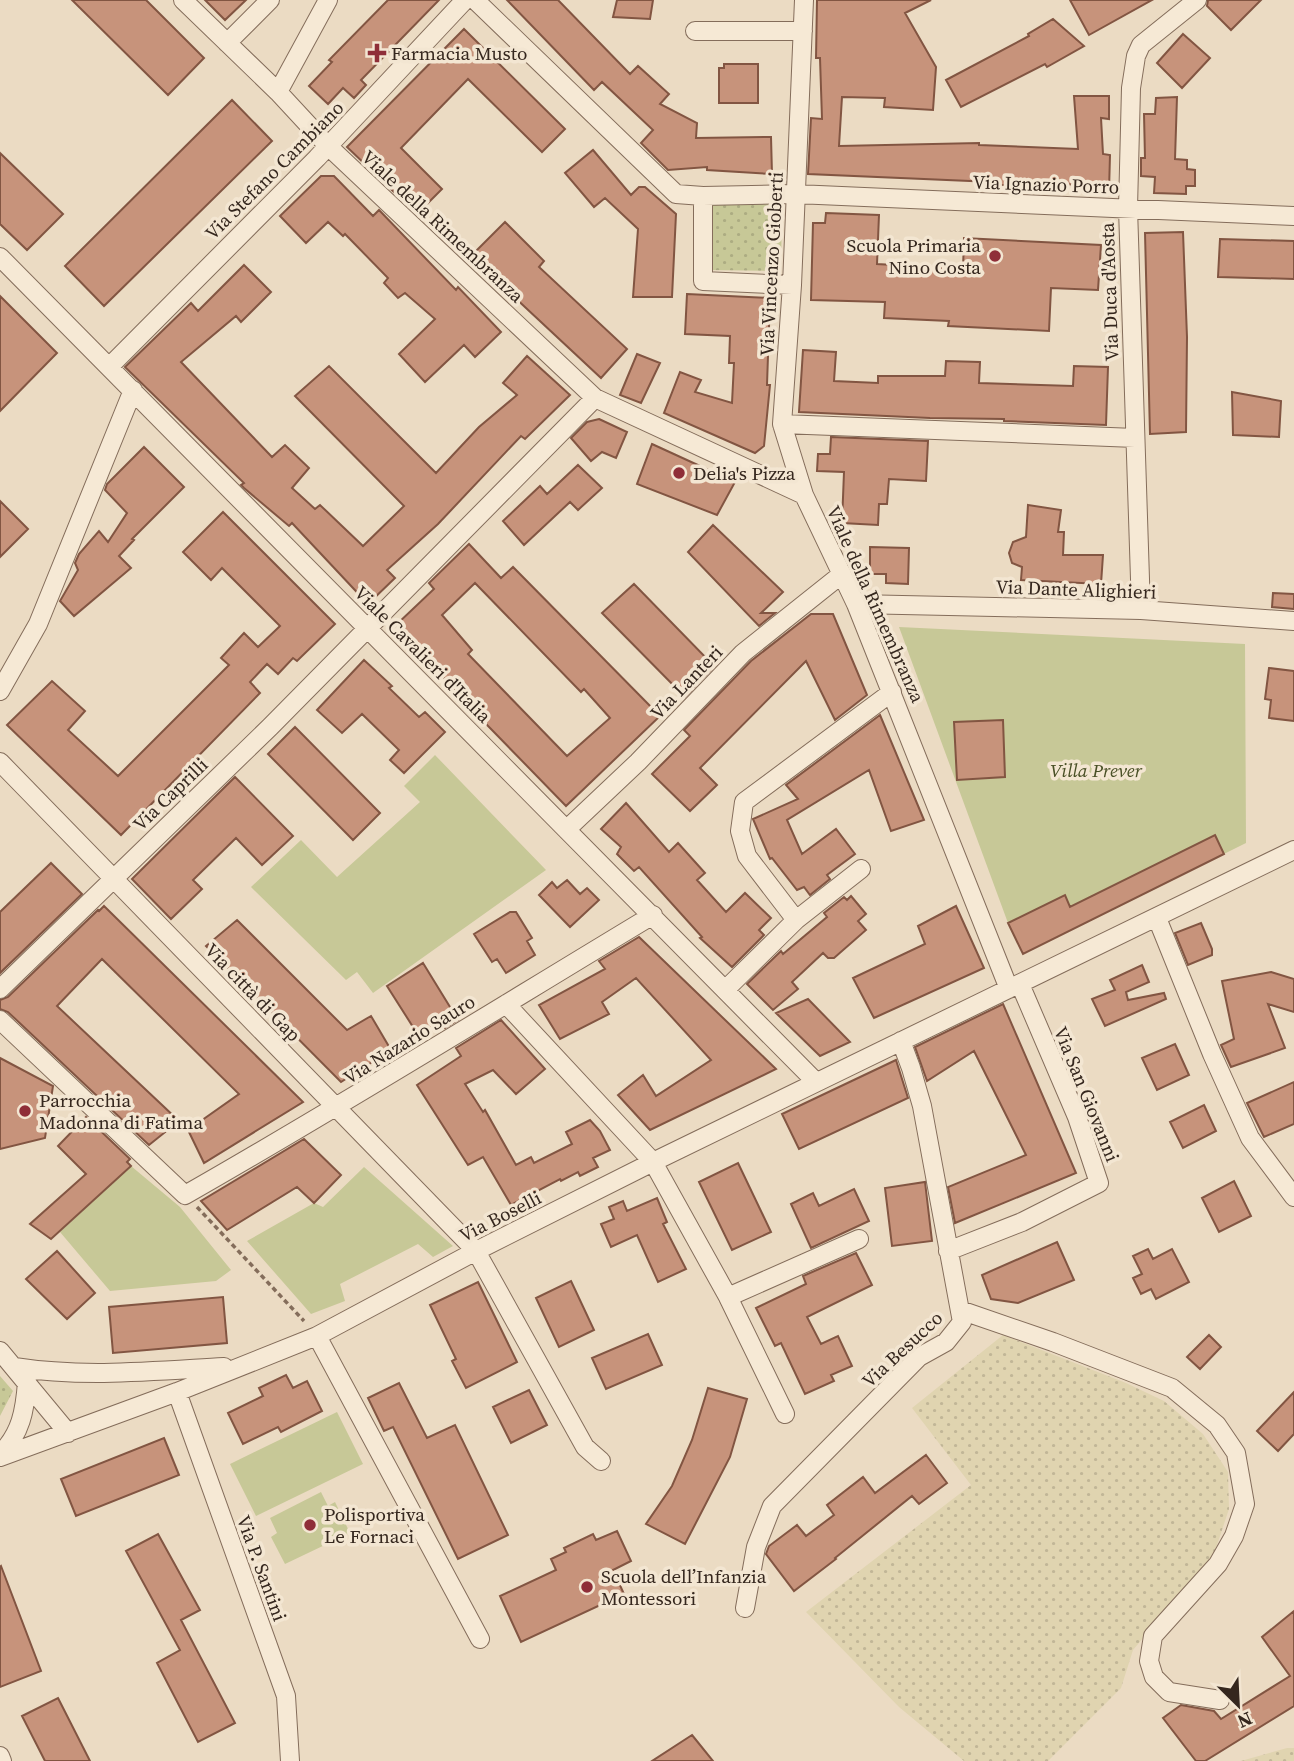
<svg xmlns="http://www.w3.org/2000/svg" width="1294" height="1761" viewBox="0 0 1294 1761" font-family="'Source Serif 4',serif">
  <defs>
    <pattern id="farmland-dots" width="8" height="8" patternUnits="userSpaceOnUse" patternTransform="scale(1.75)"><rect width="8" height="8" fill="#e0d4b0"/><path d="M2 2h.1M6 6h.1" fill="none" stroke="#c1b697" stroke-width="1.8" stroke-linecap="round"/></pattern>
    <pattern id="grass-dots" width="8" height="8" patternUnits="userSpaceOnUse" patternTransform="scale(1.75)"><rect width="8" height="8" fill="#c7c897"/><path d="M2 2h.1M6 6h.1" fill="none" stroke="#acac82" stroke-width="1.8" stroke-linecap="round"/></pattern>
  </defs>
  <rect width="100%" height="100%" fill="#ebdbc3"/>
  <path fill="url(#farmland-dots)" d="M1003,1335L1126,1383L1164,1401L1203,1434L1228,1472L1229,1509L1214,1554L1133,1650L1121,1688L1048,1761H964L899,1707L806,1612L971,1485L912,1408Z
    M1287,1748H1294V1761H1241Z"/>
  <path fill="url(#grass-dots)" d="M708,203L782,204L781,271L707,270Z
    M0,1376L13,1391L0,1416Z"/>
  <path fill="#c7c897" d="M899,627L1245,644L1246,843L1023,954L1008,923Z
    M435,755L546,870L373,993L357,972L346,980L251,887L301,840L337,877L420,802L404,786Z
    M131,1166L180,1207L231,1270L216,1281L110,1291L60,1232Z
    M364,1167L453,1246L433,1257L418,1244L340,1284L345,1301L311,1314L247,1241L314,1203L323,1207Z
    M337,1412L363,1464L256,1516L230,1464Z
    M321,1492L328,1506L335,1502L350,1533L285,1564L271,1537L277,1533L270,1518Z"/>
  <path fill="#c7937b" stroke="#825542" stroke-width="2" fill-rule="evenodd" d="M72,0H146L204,58L168,95Z
    M205,0H246L225,20Z
    M388,0H439L361,80L366,85L354,98L343,88L328,104L309,86L332,62L329,60Z
    M507,0H558L630,74L638,66L669,94L660,104L697,123L696,138L771,137L772,174L707,170V167L668,170L641,143L653,130L602,82L594,90Z
    M617,0H653L650,19L613,17Z
    M817,0H931L905,13L936,67L933,110L884,107L885,98L842,97L839,146L979,143V145L1078,149L1074,96H1109V119L1101,118L1103,154L1110,155L1109,191H1091V185L1053,184V187L994,185L993,182L808,174L811,118L822,119L820,58H816Z
    M1070,0H1152L1089,35Z
    M1208,0H1261L1231,30L1207,6Z
    M1053,19L1084,46L1047,67L1045,64L961,107L946,80L1029,36L1028,34Z
    M464,29L565,129L542,152L468,79L401,148L442,189L417,214L347,147Z
    M1183,34L1210,58L1182,88L1157,63Z
    M724,64H758V103H719V68H724Z
    M1177,97L1175,159L1187,160V169L1195,170V186H1186V194L1154,193L1155,177L1141,176V158H1145L1144,114H1155L1156,98Z
    M232,100L272,141L104,306L65,266Z
    M593,150L631,195L639,187H645L676,214L672,297H633L638,229L605,198L594,207L565,173Z
    M0,153L63,214L27,250L0,224Z
    M321,176H334L373,216L379,210L456,290L458,287L501,332L475,357L464,345L425,382L399,354L435,319L405,293L398,298L384,283L388,278L345,234L343,236L328,222L306,243L280,216Z
    M826,213L879,215L877,264L963,269L964,238L1101,245L1098,290L1051,288L1049,331L948,326L949,321L884,318L885,302L811,300L813,223H825Z
    M505,222L544,261L539,267L627,349L601,378L511,294L472,255Z
    M1183,232L1187,337L1186,432L1150,434L1145,233Z
    M1220,239L1294,241V279L1218,277Z
    M244,265L271,292L241,322L236,316L181,362L272,457L285,445L309,468L292,488L315,509L320,505L363,546L404,506L295,396L329,366L436,473L479,427L517,395L503,383L527,356L570,395L525,439L521,436L438,524L387,570L395,578L368,604L292,523L289,526L244,488L241,485L244,483L125,367L191,303L198,311Z
    M687,294L770,298L767,385H770L764,446L755,453L664,413L680,372L701,380L695,392L732,403L734,363H729L730,336L685,334Z
    M0,296L57,353L0,411Z
    M803,350L836,352L834,381L878,383V376H945L946,361L980,362L979,383L1073,386L1074,366L1108,367L1106,425L1004,421V419L930,418L799,412Z
    M637,354L660,363L641,403L620,395Z
    M1232,392L1281,401L1279,437L1233,435Z
    M599,419L627,432L616,458L602,452L591,461L571,438L587,422Z
    M831,437L928,441L926,481L889,479L887,504H879L878,525L842,523L844,472L817,471L818,454H830Z
    M652,444L735,482L717,515L637,484Z
    M144,447L184,487L132,539L134,540L119,556L131,568L74,616L60,601L78,570L75,563L79,554L99,531L108,542L127,513L105,490L107,484Z
    M578,465L602,488L578,510L570,502L524,545L503,521L540,486L547,494Z
    M0,501L28,529L0,557Z
    M1028,505L1061,510L1058,532H1064L1063,555H1103L1101,584L1021,580L1022,567L1012,563L1009,553L1013,542L1026,537Z
    M223,512L335,624L297,661L293,658L278,674L267,664L250,682L260,693L121,835L7,725L52,681L85,711L68,730L118,776L229,665L221,658L244,633L258,647L280,626L222,568L211,580L183,552Z
    M713,525L783,592L761,613H775L759,626L688,552Z
    M469,544L501,578L513,567L660,716L566,806L453,690L455,688L423,658L428,654L396,625L434,589L429,583ZM475,583L581,692L584,689L610,718L567,756L468,654L472,650L442,615Z
    M870,547L909,548L908,584L886,583V574H870Z
    M634,584L714,666L685,697L602,613Z
    M1273,593L1294,594V609L1272,607Z
    M811,614H833L867,695L835,720L806,661L700,768L717,785L690,811L652,774L690,736L684,730L751,661Z
    M364,660L392,686L389,688L419,717L425,712L445,732L404,773L390,760L399,750L362,714L342,733L317,710Z
    M1269,668L1294,671V721L1269,718L1271,700L1265,699Z
    M880,715L924,820L891,831L869,770L787,820L802,854L836,829L855,854L827,875L830,879L810,895L804,887L797,890L772,858L770,859L753,819L798,799L786,785Z
    M1003,720L1005,777L957,780L954,722Z
    M295,727L380,813L353,840L268,754Z
    M235,777L293,836L262,865L236,838L193,880L202,889L171,919L132,879Z
    M626,803L669,852L678,843L705,873L697,880L726,912L745,893L771,918L759,930L764,935L732,967L700,938L702,937L639,867L634,871L617,854L621,847L601,829Z
    M1215,835L1224,854L1023,954L1008,923L1065,895L1070,907Z
    M51,863L82,894L0,973V912Z
    M567,880L580,894L587,888L599,900L570,927L539,895L552,882L557,888Z
    M851,896L866,914L858,921L866,930L834,958H828L823,953L792,982L798,989L773,1010L747,984L781,951L783,954L827,917L824,913L844,897L847,900Z
    M104,906L303,1102L204,1163L188,1130L239,1094L102,959L57,1006L179,1121L149,1145L8,1012L0,1009V1000L8,997L98,910L99,911Z
    M956,906L984,968L874,1018L853,978L925,944L918,926Z
    M510,912H516L532,938L527,941L535,955L506,973L497,959L492,962L474,934Z
    M237,920L347,1030L371,1016L391,1050L341,1082L206,946Z
    M1201,923L1212,949V955L1188,965L1175,933Z
    M639,937L776,1069L650,1130L618,1095L643,1075L656,1096L711,1060L636,978L602,1002L609,1014L560,1039L539,1005L605,969L599,961Z
    M423,963L458,1020L445,1028L442,1024L420,1038L387,986Z
    M1142,965L1149,982L1126,992L1128,1000L1164,993L1166,999L1105,1026L1092,999L1115,990L1110,980Z
    M1271,972L1294,979V1012L1268,1004L1285,1048L1231,1067L1221,1045L1234,1039L1222,981Z
    M808,999L850,1042L820,1056L776,1013Z
    M1003,1004L1076,1173L955,1223L948,1187L1026,1155L974,1051L927,1081L915,1047Z
    M501,1020L545,1069L516,1094L493,1070L465,1084L483,1112L485,1110L516,1165L531,1157L534,1163L572,1144L566,1132L590,1120L600,1131L610,1150L593,1158L598,1167L580,1176L578,1172L561,1181L560,1179L511,1205L483,1157L468,1165L417,1085L461,1056L456,1048Z
    M1175,1044L1189,1075L1157,1090L1142,1058Z
    M0,1058L53,1086L45,1138L0,1149Z
    M896,1060L908,1098L799,1149L782,1114Z
    M1294,1082V1124L1264,1137L1247,1103Z
    M1204,1105L1216,1131L1183,1148L1170,1122Z
    M86,1117L130,1159L127,1162L131,1166L51,1239L30,1224L86,1174L58,1146Z
    M304,1139L341,1175L314,1203L297,1187L227,1230L201,1201Z
    M738,1163L771,1232L732,1250L699,1182Z
    M1234,1181L1251,1216L1219,1232L1202,1198Z
    M925,1182L932,1241L892,1246L885,1188Z
    M854,1189L869,1221L811,1248L791,1204L813,1193L819,1206Z
    M657,1198L667,1222L663,1224L686,1269L658,1282L637,1235L611,1247L601,1224L614,1219L609,1207L623,1201L627,1211Z
    M1057,1242L1074,1280L1018,1303L991,1299L982,1275Z
    M1148,1249L1153,1259L1172,1249L1189,1282L1156,1299L1151,1289L1141,1294L1133,1278L1142,1274L1133,1256Z
    M57,1251L95,1293L67,1319L26,1279Z
    M856,1253L872,1285L807,1317L821,1344L838,1336L852,1366L831,1375L834,1381L805,1394L781,1343L775,1346L756,1308L806,1284L803,1276Z
    M571,1281L594,1330L559,1347L536,1298Z
    M478,1282L517,1362L466,1388L452,1361L456,1359L430,1305Z
    M223,1297L227,1343L113,1353L109,1307Z
    M648,1334L662,1365L606,1389L592,1358Z
    M1209,1335L1221,1347L1200,1369L1187,1357Z
    M286,1375L293,1388L307,1381L322,1411L281,1432L278,1427L243,1444L228,1413L263,1396L259,1388Z
    M399,1383L427,1438L455,1425L508,1535L458,1559L393,1427L384,1431L368,1398Z
    M708,1388L747,1399L730,1457L685,1544L646,1524L672,1486L692,1440Z
    M529,1390L547,1425L511,1443L493,1407Z
    M1294,1392V1434L1278,1451L1257,1431Z
    M164,1438L179,1475L76,1516L61,1479Z
    M926,1455L947,1483L919,1504L912,1496L835,1558L836,1559L794,1591L766,1554L769,1546L797,1525L806,1536L834,1515L827,1505L863,1477L875,1493Z
    M617,1531L631,1561L613,1570L624,1594L521,1642L500,1596L556,1570L551,1559L566,1552L564,1548L593,1534L596,1540Z
    M158,1534L200,1610L181,1620L235,1723L198,1742L157,1663L180,1650L126,1551Z
    M1,1566L41,1671L0,1687V1567Z
    M1294,1611V1706L1205,1761H1196L1163,1718L1181,1705L1214,1711L1221,1719L1290,1676L1262,1637Z
    M58,1698L90,1761H45L22,1716Z
    M692,1735L713,1761H652Z"/>
  <g fill="none" stroke-linecap="round" stroke-linejoin="round">
    <g stroke="#846d5b" stroke-width="20">
      <path id="minor" d="M183,0L278,92L328,146L595,398L804,495
        M475,0L676,194L703,196
        M804,0L792,285L782,424L804,495L856,604L1009,989
        M695,31H803
        M227,43L270,0
        M278,92L328,0
        M0,257L816,1082
        M792,285L703,281V196L796,194L1294,216
        M109,367L317,158L465,0
        M782,424L1135,438
        M856,604L1141,610L1294,621
        M1141,610L1128,208L1131,88L1136,56L1141,45L1197,0
        M0,691L38,624L133,390
        M0,762L476,1251L585,1447L601,1461
        M567,829L638,762L743,653L842,574
        M1157,918L1212,1054L1250,1138L1294,1197
        M796,920L861,869
        M0,989L270,727L595,398
        M725,990L796,920L747,856L740,831L744,802L892,692
        M506,1004L653,1162L728,1297L785,1414
        M0,1020L185,1195C343,1105 497,1009 653,915
        M948,1251L1022,1222L1099,1183L1077,1117L1020,984
        M728,1297L859,1239
        M960,1310L1053,1342L1172,1388L1217,1425L1236,1453L1245,1504L1234,1536L1218,1564L1153,1636L1149,1661L1154,1677L1169,1692L1220,1700
        M317,1336L480,1639
        M0,1351L68,1433
        M14,1367C84,1378 154,1371 224,1367
        M177,1392L286,1696L290,1761
        M0,1454C21,1434 25,1410 27,1382
        M0,1457L177,1392L317,1336L476,1251L653,1162L1294,850
        M745,1608L756,1547L772,1506L919,1357L946,1342L962,1322L922,1106L911,1068L901,1041
        M0,1756L2,1761"/>
    </g>
    <path stroke="#846d5b" stroke-width="3.5" stroke-dasharray="5 3.5" stroke-linecap="butt" d="M197,1207L304,1321"/>
    <use href="#minor" stroke="#f6e9d5" stroke-width="18"/>
  </g>
  <g fill="#8f2e38" stroke="#f3e6d2" stroke-width="2.5">
    <path d="M373.5 42.5h7v7h7v7h-7v7h-7v-7h-7v-7h7z"/>
    <circle cx="995" cy="256" r="7"/>
    <circle cx="679" cy="473" r="7"/>
    <circle cx="25" cy="1111" r="7"/>
    <circle cx="310" cy="1525" r="7"/>
    <circle cx="587" cy="1587" r="7"/>
  </g>
  <g text-anchor="middle" stroke-width="7" stroke-linejoin="round" paint-order="stroke">
    <g font-size="19" fill="#35271e" stroke="#f3e6d2" text-anchor="start">
      <text x="391" y="60">Farmacia Musto</text>
      <text x="981" y="252" text-anchor="end">Scuola Primaria<tspan x="981" dy="22">Nino Costa</tspan></text>
      <text x="693" y="480">Delia's Pizza</text>
      <text x="39" y="1107">Parrocchia<tspan x="39" dy="22">Madonna di Fatima</tspan></text>
      <text x="324" y="1521">Polisportiva<tspan x="324" dy="22">Le Fornaci</tspan></text>
      <text x="601" y="1583">Scuola dell’Infanzia<tspan x="601" dy="22">Montessori</tspan></text>
    </g>
    <g font-size="19" fill="#35271e" stroke="#f3e6d2">
      <text transform="translate(274 170) rotate(-45)" y="7">Via Stefano Cambiano</text>
      <text transform="translate(1046 184) rotate(2)" y="7">Via Ignazio Porro</text>
      <text transform="translate(443 226) rotate(43)" y="7">Viale della Rimembranza</text>
      <text transform="translate(771 264) rotate(-87)" y="7">Via Vincenzo Gioberti</text>
      <text transform="translate(1109 292) rotate(-92)" y="7">Via Duca d'Aosta</text>
      <text transform="translate(1076 589) rotate(2)" y="7">Via Dante Alighieri</text>
      <text transform="translate(876 604) rotate(66)" y="7">Viale della Rimembranza</text>
      <text transform="translate(423 654) rotate(45)" y="7">Viale Cavalieri d'Italia</text>
      <text transform="translate(686 682) rotate(-46)" y="7">Via Lanteri</text>
      <text transform="translate(170 794) rotate(-44)" y="7">Via Caprilli</text>
      <text transform="translate(253 992) rotate(46)" y="7">Via città di Gap</text>
      <text transform="translate(409 1039) rotate(-32)" y="7">Via Nazario Sauro</text>
      <text transform="translate(1087 1094) rotate(68)" y="7">Via San Giovanni</text>
      <text transform="translate(500 1216) rotate(-27)" y="7">Via Boselli</text>
      <text transform="translate(902 1349) rotate(-43)" y="7">Via Besucco</text>
      <text transform="translate(262 1568) rotate(70)" y="7">Via P. Santini</text>
    </g>
    <g font-size="19" font-style="italic" fill="#495026" stroke="#f3e6d2">
      <text x="1096" y="777">Villa Prever</text>
    </g>
  </g>
  <g transform="translate(1238 1705) rotate(156)" stroke="#f3e6d2" stroke-width="5" paint-order="stroke">
  <path d="M0-5L12 26L0 18L-12 26Z" fill="#35271e"/>
  <text y="-10" font-size="19" font-weight="bold" text-anchor="middle" fill="#35271e">N</text>
  </g>
</svg>
